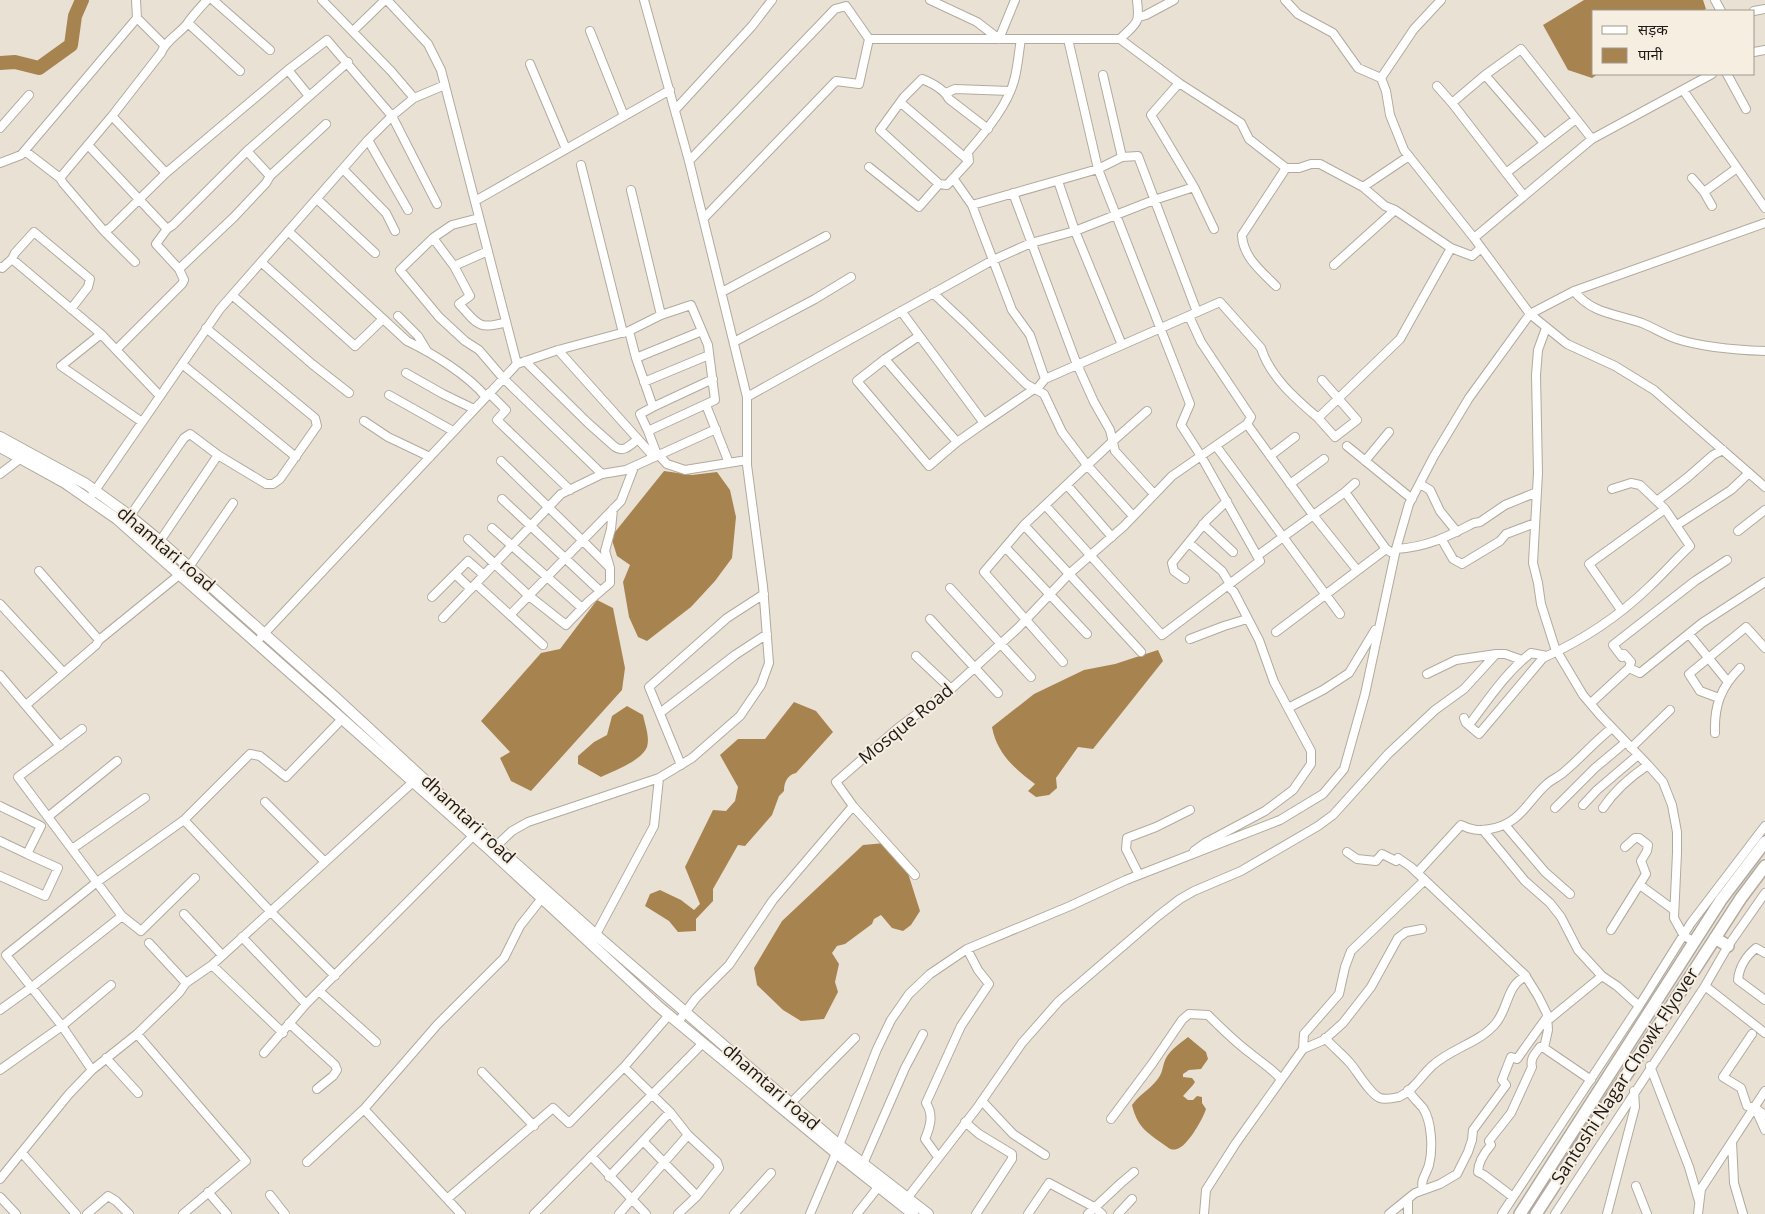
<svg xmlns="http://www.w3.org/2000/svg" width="1765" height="1214" viewBox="0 0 1765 1214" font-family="'Open Sans','Noto Sans Devanagari',sans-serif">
  <rect width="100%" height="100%" fill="#eae1d5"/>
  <path fill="#a7844f" d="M1584,0H1703L1706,9L1702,11H1594V74H1598L1592,78L1568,70L1543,25Z
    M664,471L692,475L717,472L730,490L736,517L732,558L715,581L691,607L647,641L638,637L629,617L623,582L630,565L617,556L611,537Z
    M597,600L613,608L625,668L622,690L531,791L511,781L500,758L510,752L481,721L541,653L560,649Z
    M1158,650L1163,661L1093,749L1078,747L1056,778L1057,788L1049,795L1036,797L1028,791L1035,784C1015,769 997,754 992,727L1034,694L1084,670L1115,664Z
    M794,702L816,711L833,732L796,773C787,775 784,783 784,791L779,796L772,815L745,846L738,845L713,889V901L696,919V931L678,932L669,921L645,906L650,894L660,890L681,900L694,910L700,904L685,867L713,810L726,811L735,801L738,787L720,755L738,739H765Z
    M627,706L643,715C645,725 650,737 647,747C641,761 614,771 601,777L578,764V756L594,742L607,735L612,716Z
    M885,843L907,870L920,911L911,925L903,931L892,928L881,915L874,919L872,924L845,944L837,946L832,953L839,964L835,982L838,992L824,1019L801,1021L783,1010L757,985L754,968L782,921L863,845Z
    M1188,1037L1206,1052L1208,1059L1201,1069L1189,1070L1183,1074V1077L1192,1078L1195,1082L1193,1085L1183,1096L1188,1100H1193L1197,1096L1202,1097V1103L1206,1109C1203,1119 1187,1147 1177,1149C1170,1151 1168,1147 1163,1144C1146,1132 1137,1126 1132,1105C1139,1095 1149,1090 1157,1080C1162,1074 1162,1070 1164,1063C1167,1052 1179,1044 1188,1037Z"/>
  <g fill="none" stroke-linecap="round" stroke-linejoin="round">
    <path stroke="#a7844f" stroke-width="14" d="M0,63L15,62L39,68L71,45L75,16L82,0"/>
    <g stroke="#b2aa9e" stroke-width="10">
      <path id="minor" d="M213,0L270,50
        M322,0L391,71L414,98
        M387,0L428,44L441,70L517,364L558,350L629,331L661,315L691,305L708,345L715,400L648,431L656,452L667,464L685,470L747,460
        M930,0L977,22L999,39L1015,0
        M1285,0L1298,14L1333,33L1358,68L1381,78
        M1441,0L1414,29L1381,78L1386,91L1390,115L1404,150L1474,238L1530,314L1567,344L1615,366L1654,390L1765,487
        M1715,0L1721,11
        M1754,11L1765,9
        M1139,17L1146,15L1174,0
        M137,18L164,45
        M188,23L240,71
        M353,31L385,0
        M590,31L624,116
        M1120,39C1137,22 1140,25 1137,0
        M1754,52L1765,50
        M530,64L566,149
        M288,70L327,40L392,116L437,204
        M1727,74L1746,109
        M1103,75L1122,157
        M1485,75L1544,143
        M1179,83L1151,115L1194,187L1214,229
        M1437,86L1452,103
        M1683,90L1765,208
        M946,93L955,89L1010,91
        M901,103L969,161
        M675,110L752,26L772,0
        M112,116L166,173
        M0,128L29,95
        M368,140L408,210
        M88,145L167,229
        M25,151L60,178L63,183L104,231L110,228L166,173L288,70L309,96
        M247,151L270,176
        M689,161L835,9L846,6L869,39
        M0,163L21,155L137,18L136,0
        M581,165L623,333
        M869,167L919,207L939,184L947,185L969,161L968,152C986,131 1009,104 1015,77C1018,64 1019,51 1021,39
        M1286,168H1299L1311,164H1320L1363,187L1385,206L1395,210L1451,248L1472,256L1481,248
        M343,169L386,213L395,231
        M1506,173L1576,119
        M60,178L112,116L161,53C166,40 178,35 187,24C193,15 200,8 207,0
        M953,178L972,205
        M1692,178L1704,192
        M1058,181L1075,231L1122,345
        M939,184L880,130L904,97L922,79C932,83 944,89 949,99L988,129
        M1363,187L1409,156
        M631,190L661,315
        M1013,193L1076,362L1094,402L1110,430L1115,451L1154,494
        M1524,196L1452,103L1485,75L1521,49L1592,139
        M317,199L375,253
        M475,201L670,90
        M1712,206L1704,192L1737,168
        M479,218L452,225L433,238L400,270L439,317L465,341L479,350L503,378L602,474
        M704,218L836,81L859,84L869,39H1120L1179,83L1241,123L1249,139L1286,168L1242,235C1243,257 1261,271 1276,286
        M104,231L135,262
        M288,231L407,341C432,353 468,375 486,397
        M433,238L454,266L488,251
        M1474,238L1592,139L1712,74
        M12,259L101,334L160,396
        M261,262L355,346L383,319
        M1334,265L1395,210
        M454,266L470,296L459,304C477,323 478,331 506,322
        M0,267L2,268L12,259L15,253L34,232L90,279L88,287L71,309
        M179,269L234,217L266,183L270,176L326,124
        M1574,291C1592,314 1617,314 1642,323C1654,328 1665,335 1677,339C1705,348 1736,350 1765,351
        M722,292L826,236
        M933,293L965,323L1026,384L1044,394L1062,432L1087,465L1133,516
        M232,295L312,364L349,393
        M901,311L984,423L957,442L885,359L919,336
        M398,316L418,336L427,351
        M1189,316L1201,342L1251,417L1247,424L1313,515L1357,570
        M1546,328L1538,350L1536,375L1538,473L1533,563L1538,583L1541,604L1555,648L1583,695L1600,715L1648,765L1663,782L1672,805L1677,832V853L1674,918L1684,936L1695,942
        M629,331L636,358L702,331
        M101,334L61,366L142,422
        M734,342L815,299L851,277
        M116,350L182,284L184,280L179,269L156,244L167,229L173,225L247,151L348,62
        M558,350L654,457
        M636,358L653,407L640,414L648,431
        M885,359L857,381L929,466L957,442
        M525,361L588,423L615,447C624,453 630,445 638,439
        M182,364L296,457
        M406,373L443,394L474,409
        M1045,379L1030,335L1012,310L972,205L1098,169L1122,157L1138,156L1197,312
        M644,382L709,355
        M1036,390L1045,379L1220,302L1261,348C1270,377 1296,399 1318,418L1400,339L1451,248
        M489,393L506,410L497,420L570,490
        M389,395L453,431
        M747,397L993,260L1031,243L1075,231L1154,200L1194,187
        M706,405L729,463
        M653,407L713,379
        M1318,418L1335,437L1357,420L1322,380
        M364,421L388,437L430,457
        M984,423L1034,389
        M1216,446L1340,614
        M1347,446L1412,499
        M1270,456L1295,437
        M1365,461L1389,432
        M0,474L21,458
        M1290,484L1324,459
        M1420,484L1430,490L1440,511L1457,532
        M1067,485L1112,537
        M1612,489L1631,483L1640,485L1665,509L1589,564L1621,610
        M1345,492L1355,483
        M92,495L220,309L368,140L392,116L414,98L445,85
        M502,499L600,591
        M1657,501L1688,477L1713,455L1723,450
        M1045,505L1162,635L1260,561L1201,456L1181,425L1190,404L1098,169L1068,39
        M130,516L184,438L190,434L218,455L266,484H273L280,479L317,426L315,418L206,328
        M1203,524L1233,552
        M1024,525L1141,652
        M1677,525L1731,490L1749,473
        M492,528L582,608
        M1738,531L1765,510
        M468,539L528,595L566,625L588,602L610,583V568L582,540L501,461
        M1442,540L1453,559L1462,564L1500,541L1506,534L1535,523
        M160,541L218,455
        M1189,543L1222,571L1230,584
        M1006,548L1087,634
        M1396,549C1428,547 1446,537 1474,523L1480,522L1505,505L1537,492
        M1257,556L1345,492L1386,549L1394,554
        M189,567L233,503
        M610,568L605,551L611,529L613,509
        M39,571L99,640
        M455,574L471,589
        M1185,579L1174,571L1172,563L1207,520L1227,501
        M476,584L510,615L621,501L634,467
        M950,588L1031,677
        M432,597L468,561L484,575
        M0,604L63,672
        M510,615L543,645
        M443,618L561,494L602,474L626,470L716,429
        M930,619L998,693
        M1276,632L1386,549
        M1689,634L1728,682
        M261,637L517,364
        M1190,639L1224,626L1247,619
        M916,656L951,689
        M1063,662L984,572L1024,525L1113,441L1147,411
        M1629,668L1631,662L1624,654L1622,657L1613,645L1695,581L1727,560
        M1427,674L1456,660L1496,654
        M0,675L60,746
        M1719,698L1700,691L1689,674L1746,627L1765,648
        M1591,703L1629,668L1640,673L1702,623L1765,582
        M26,705L96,645L99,640L179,575
        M1288,708L1323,690L1349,673L1375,630
        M660,713L735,655L767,634
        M1464,718L1466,723L1479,734L1543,658C1581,641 1619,616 1649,587C1663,574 1676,559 1690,546L1665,509
        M1469,725C1488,700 1506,672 1531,653L1547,656
        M82,729L18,777L122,916L141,931L195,878
        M1715,733C1714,705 1721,687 1740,668
        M1631,748L1670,710
        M681,765L649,687L727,618L764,594
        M265,802L325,862
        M1583,805L1597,790L1638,755
        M0,806L41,826L27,854L58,868L45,896L0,876
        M853,806L915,875
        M1555,808L1595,768L1626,742
        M1603,808C1615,790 1630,777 1648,765
        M49,816L117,761
        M184,820L270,911L335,976
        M1505,825L1545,872L1570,894
        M1483,830L1525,881L1550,903L1561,917L1578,950L1602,976L1617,986L1639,1006
        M0,841L27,854
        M72,849L145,798
        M493,849L512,831L528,822L659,778L692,758L740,716L761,685L769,663L763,586L747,465V397L689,161L644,0
        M1194,851L1205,843L1265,811L1293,790L1311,764V751L1274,682L1259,640L1234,592L1228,586
        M1347,852L1357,859L1376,861L1382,854L1396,861L1398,858L1411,867L1525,975L1538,996L1547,1014L1548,1030L1544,1048L1591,1080
        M1417,873L1461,825C1471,830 1478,831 1490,829C1521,824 1527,801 1548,783C1553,779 1560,776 1564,772C1581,758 1595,741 1612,728
        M1139,875L1126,849L1127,838L1156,827L1190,810
        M1640,885L1674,910
        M184,914L222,955
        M1611,930L1646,874L1641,861L1647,851L1648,845L1639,838H1635L1625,847
        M242,937L306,1004
        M594,938L654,826L659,778
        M149,943L186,983
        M1765,953L1756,948C1746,956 1739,968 1738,980L1765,1000
        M212,965L283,1033
        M1705,986L1765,1033
        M319,991L376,1042
        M0,1010L32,987L122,916
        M1547,1021L1602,976
        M678,1022L696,998L729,965L773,900L853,806L836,782L898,728L951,689L983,660L1018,628L1069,574L1124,526L1172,476L1247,424
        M289,1023L335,1065L337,1070L333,1076L317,1089
        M137,1034L246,1161L183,1214
        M1752,1034L1723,1077L1741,1088L1747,1106L1755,1108L1765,1115
        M1325,1038C1333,1047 1342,1054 1350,1063C1357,1071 1370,1094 1380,1098C1385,1100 1394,1098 1399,1097C1413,1091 1421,1076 1432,1066C1451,1048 1480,1043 1496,1023C1509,1007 1506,986 1526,976
        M1303,1049L1324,1040L1343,1023L1371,987L1398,938L1406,932L1422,929
        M264,1053L306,1004L473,836
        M106,1058L138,1093
        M1650,1066L1689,1167L1699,1201
        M624,1067L670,1112L688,1135L717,1162L719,1168L697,1196L678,1214
        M0,1070L62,1026L111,985
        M92,1070L62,1026L6,955L97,882L184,820L250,754L260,756L286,777L342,719
        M482,1072L534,1126
        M1408,1090C1412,1097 1418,1102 1423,1108C1432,1122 1433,1149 1429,1165C1426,1175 1420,1180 1423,1190
        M982,1101L1013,1134L1045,1155
        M791,1103L855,1038
        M364,1109L461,1214
        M1756,1110L1765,1130
        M1111,1119L1152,1064L1182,1020L1189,1014L1208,1015C1222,1029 1235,1042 1250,1053C1261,1062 1272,1069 1281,1079
        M965,1122L979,1134L1012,1154V1159L976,1214
        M643,1141L670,1112
        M1732,1142L1734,1183L1743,1214
        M22,1153L76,1214
        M591,1156L646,1214
        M938,1157L925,1139C930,1127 934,1115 926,1103L961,1026L989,984L978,970L967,949
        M307,1162L364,1109L437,1025L504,958L520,926L542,898
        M863,1164L905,1068L923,1034
        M609,1177L643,1141L697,1196
        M0,1179L69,1094L92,1070L137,1034L179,993L186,983L212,965L413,782
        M1636,1186L1647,1214
        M208,1192L227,1214
        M270,1195L285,1214
        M0,1197L16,1214
        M1513,1197L1484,1175L1478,1172C1478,1162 1485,1152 1491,1145L1489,1141L1511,1113L1532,1067C1530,1058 1535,1054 1540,1047L1544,1048
        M447,1199L553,1108L569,1123L624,1067L669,1015
        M1408,1199V1214
        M905,1201L977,1108L1022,1043L1059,1001L1158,916L1180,899L1194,891L1241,871L1318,826L1333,815L1388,754L1435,710L1464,689L1496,654H1505L1522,660
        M87,1214L108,1196L116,1201L129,1214
        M534,1214L703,1043
        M619,1214L688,1135
        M734,1214L771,1173
        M810,1214L836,1153L877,1049L891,1020L909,994L930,974L967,949L1070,906L1126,880L1280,820L1323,794L1344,769L1365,694L1396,549L1409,504L1434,456L1469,398L1530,314L1574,291L1765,223
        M857,1214L879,1186
        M1028,1214L1049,1183L1094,1207L1102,1214
        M1088,1214L1121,1183L1134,1172
        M1118,1214L1132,1199
        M1204,1214L1206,1190L1236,1143L1303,1049L1304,1034L1339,994L1345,967L1351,951L1425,880
        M1389,1214L1415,1193L1440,1184L1457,1174L1468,1152L1472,1140L1473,1130L1506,1085L1502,1080L1511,1057L1517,1059L1547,1017
        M1502,1214L1639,1006L1691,923L1765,826
        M1555,1214L1705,986L1728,946L1765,893
        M1607,1214L1635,1107L1634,1091
        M1698,1214L1701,1189L1765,1091"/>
    </g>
    <g stroke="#b2aa9e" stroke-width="12">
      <path id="major" d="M0,437L86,484L126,513L160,541L335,697L496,846L595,934L839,1145L928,1214
        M0,447L65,483L117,519L491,851L658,1006L836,1153L913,1214"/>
    </g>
    <g stroke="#b2aa9e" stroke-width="14">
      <path id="highway" d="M1715,938L1728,946
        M1520,1214L1721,900L1765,842
        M1536,1214L1697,966L1741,898L1765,866"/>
    </g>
    <use href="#minor" stroke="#fff" stroke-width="8"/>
    <use href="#major" stroke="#fff" stroke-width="10"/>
    <use href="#highway" stroke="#fff" stroke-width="11"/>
  </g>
  <g text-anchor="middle" stroke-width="4" stroke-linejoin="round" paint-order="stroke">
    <g font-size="18" fill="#1d1a16" stroke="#f7eee2">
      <text transform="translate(166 549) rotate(40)" y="6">dhamtari road</text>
      <text transform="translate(906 724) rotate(-39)" y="6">Mosque Road</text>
      <text transform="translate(468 819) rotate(43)" y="6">dhamtari road</text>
      <text transform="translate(1625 1076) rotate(-57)" y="6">Santoshi Nagar Chowk Flyover</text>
      <text transform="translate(771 1087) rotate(41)" y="6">dhamtari road</text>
    </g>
  </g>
  <rect x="1592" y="10" width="162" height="65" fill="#f7eee2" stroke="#a09990"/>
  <rect x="1602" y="26" width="25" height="8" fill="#ffffff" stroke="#a09990"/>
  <text x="1638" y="35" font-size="15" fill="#1d1a16">सड़क</text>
  <rect x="1602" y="48" width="25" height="15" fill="#a7844f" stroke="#a09990"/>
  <text x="1638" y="60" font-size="15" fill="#1d1a16">पानी</text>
</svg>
